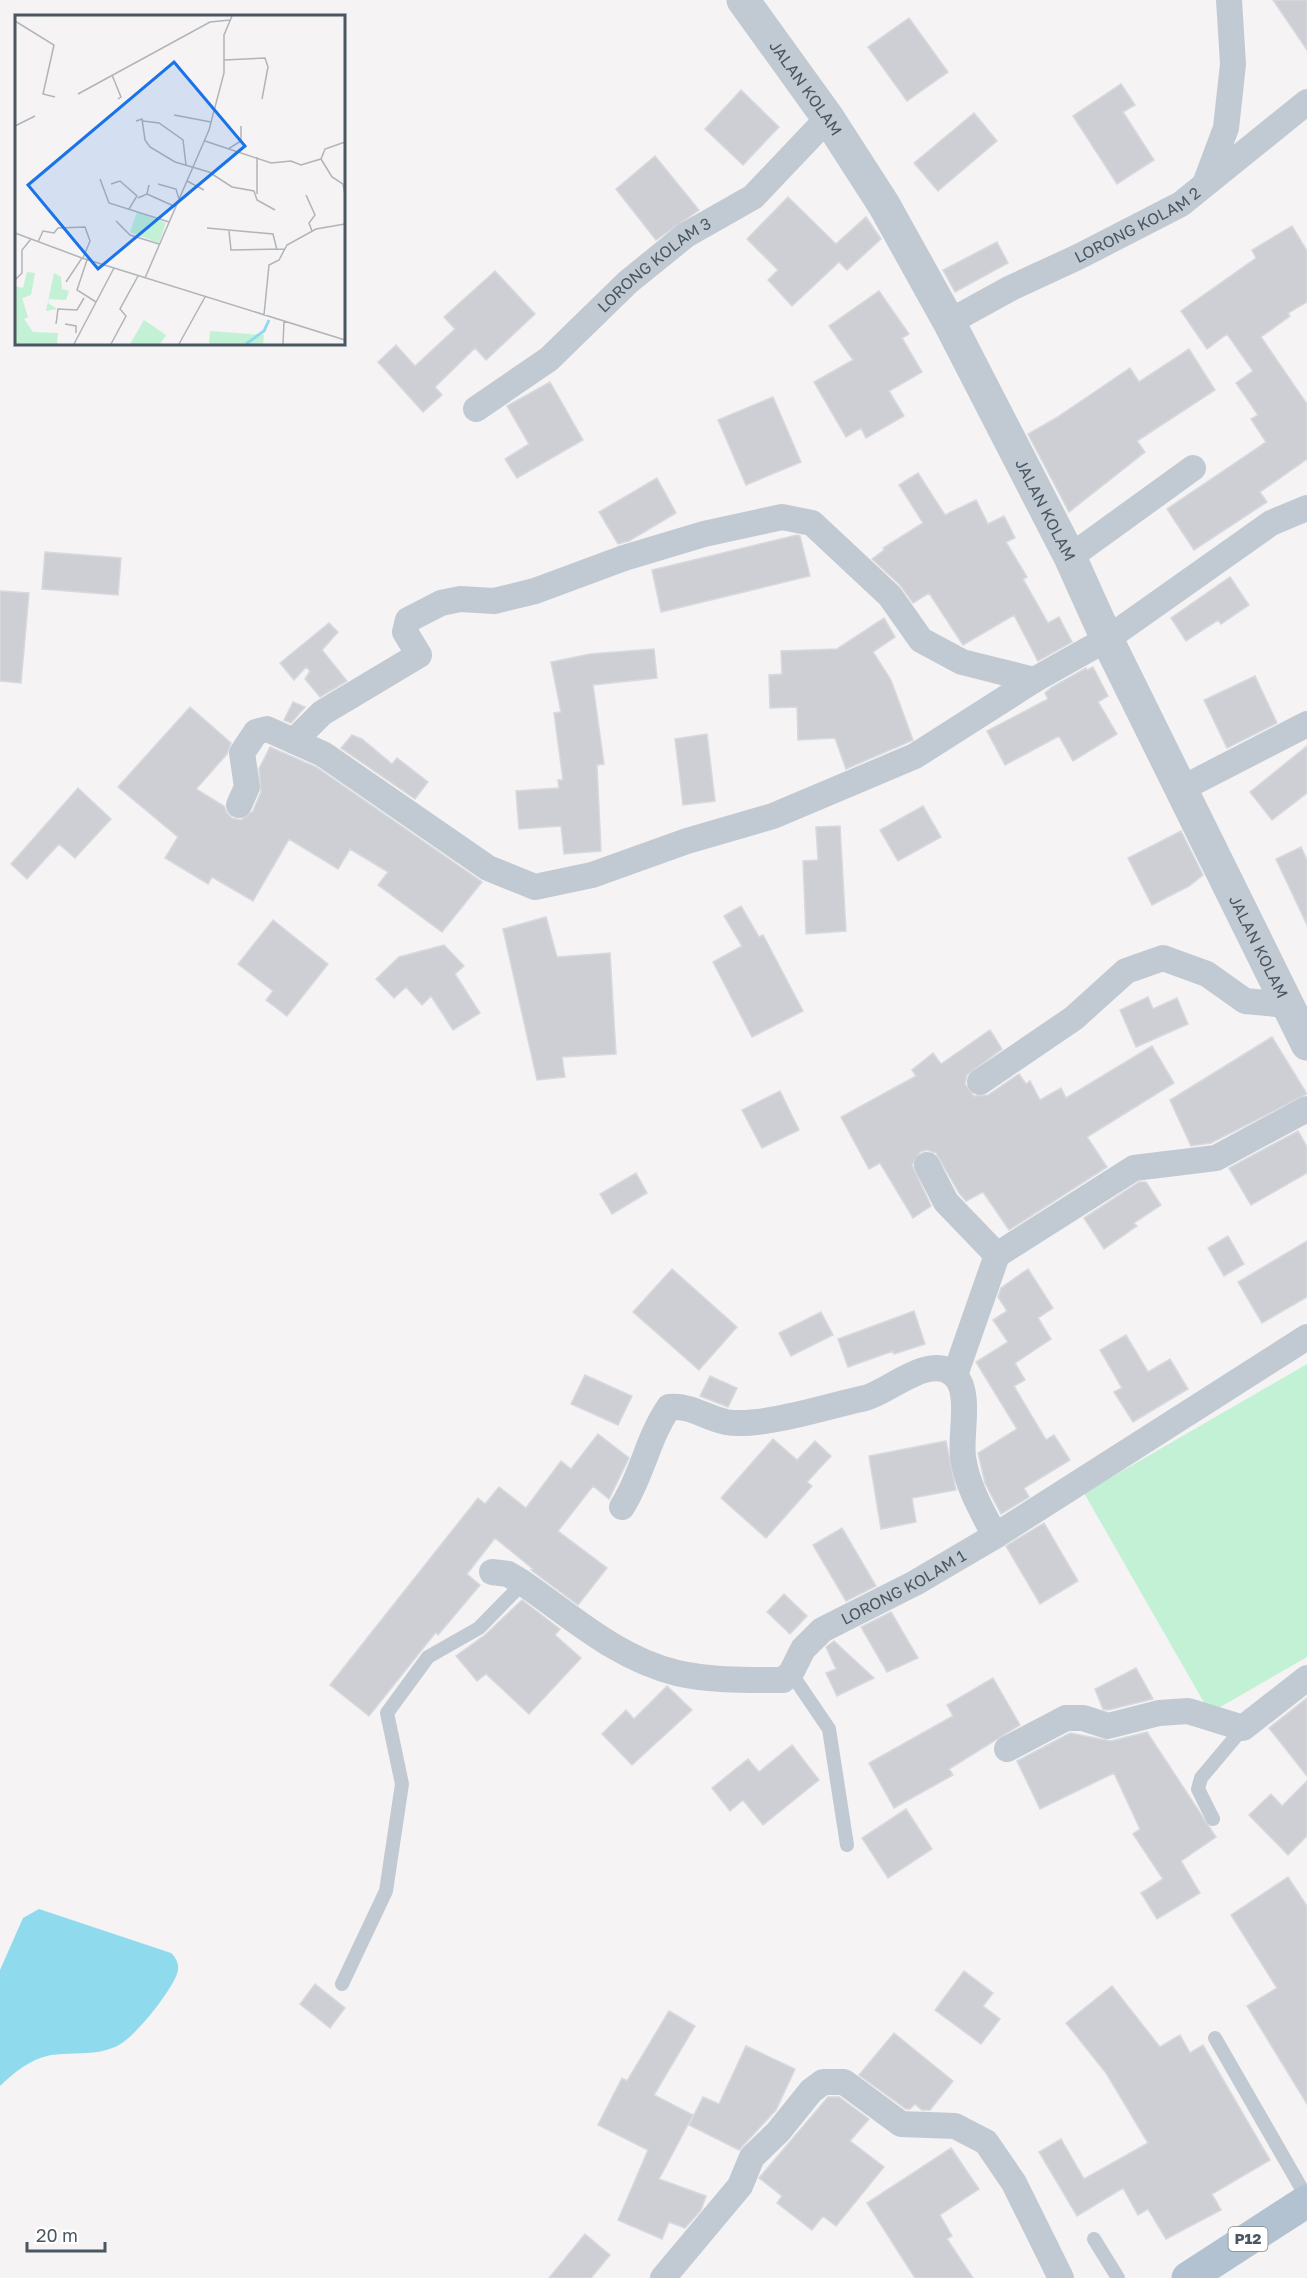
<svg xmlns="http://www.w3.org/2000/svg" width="1307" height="2278" viewBox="0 0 1307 2278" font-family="'Golos Text',sans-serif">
  <rect width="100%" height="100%" fill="#f5f3f3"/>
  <path fill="#c3f1d5" d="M1307,1364V1657L1210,1713L1084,1493Z"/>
  <path fill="#90daee" d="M39,1909L171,1953C177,1958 180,1967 177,1974C170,1993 133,2040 115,2047C94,2056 72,2052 51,2055C30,2059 15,2072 0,2086V1970L23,1918Z"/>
  <path fill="#cdcfd5" stroke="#d7d9de" stroke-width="1.5" d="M1273,0H1307V50Z
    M909,18L948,72L907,101L868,47Z
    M1121,84L1135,105L1123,112L1154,160L1117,184L1073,116Z
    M741,90L779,127L743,165L705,129Z
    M974,113L997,141L938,191L914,163Z
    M655,156L699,210L656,240L616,189Z
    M788,197L836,244L866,217L881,239L847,270L839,262L792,306L768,280L778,270L747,239Z
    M1292,226L1307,251V302L1288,313L1290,316L1261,337L1307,404V459L1260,492L1267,502L1194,550L1167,509L1266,442L1251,419L1258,415L1236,383L1253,371L1227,334L1207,349L1181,311L1256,258L1252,250Z
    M997,242L1008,263L955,292L943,270Z
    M495,271L535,314L486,360L475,348L435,387L442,395L423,412L378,362L396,345L415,366L455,329L444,317Z
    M879,291L909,334L902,338L922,372L889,391L904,416L866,438L861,428L846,437L814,382L853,360L829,326Z
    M1189,349L1215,390L1137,441L1145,452L1069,512L1028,434L1056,418L1130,368L1139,382Z
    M550,382L583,440L517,478L505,459L529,444L507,406Z
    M773,397L801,462L746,485L718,420Z
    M918,473L945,515L976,500L988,524L1004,516L1015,538L1006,542L1027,577L1023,579L1048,623L1059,617L1072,642L1038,661L1014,615L963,645L929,593L913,603L900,585L872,559L884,550L883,548L923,523L899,485Z
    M657,478L676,513L629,541L618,544L599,512Z
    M797,535L800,536L810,576L661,612L652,570Z
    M45,552L121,558L118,595L42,589Z
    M1230,577L1249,605L1221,624L1218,620L1186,641L1171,618Z
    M0,591L29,593L21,683L0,681Z
    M884,618L895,637L873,652L891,680L913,740L846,769L835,738L798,740L797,707L770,708L769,675L782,674L781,651L837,649Z
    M329,623L338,632L322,650L347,681L320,697L305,679L310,671L306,667L294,680L280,663Z
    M654,649L657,678L593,685L604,764L597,765L601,851L564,854L561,826L519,829L516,791L559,788L558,780H563L554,713L561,712L551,662L590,654Z
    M1093,667L1108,696L1098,702L1117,734L1073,761L1059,736L1005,765L987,731L1048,699L1045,693L1052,687L1086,668L1087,670Z
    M1255,676L1277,723L1227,748L1204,700Z
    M293,702L305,707L291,723L284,720Z
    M190,707L231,743L227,754L196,789L224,806L227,813L232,818L241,820L253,811L261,792L259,769L270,747L316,767L482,882L442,932L378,885L388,872L350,849L338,869L289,839L253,901L212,877L208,884L165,858L178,837L118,787Z
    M707,734L715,801L683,805L675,739Z
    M352,735L362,739L392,764L397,758L428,782L415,799L341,748Z
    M1307,746V793L1272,820L1250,792Z
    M78,788L111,819L75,858L59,844L27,879L11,864Z
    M923,806L941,837L898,861L880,830Z
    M840,826L846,931L806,934L803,861L818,860L816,827Z
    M1181,831L1203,875L1189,886L1152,905L1128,858Z
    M1301,847L1307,860V925L1276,859Z
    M741,906L759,937L763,935L803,1011L752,1037L713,962L742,946L724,916Z
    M546,917L557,957L610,953L616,1054L562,1057L565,1077L537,1080L503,929Z
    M273,920L328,964L287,1016L266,1000L273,991L238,964Z
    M444,945L464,966L455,974L480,1013L453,1030L431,996L422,1005L406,987L394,998L376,979L399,957Z
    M1148,997L1153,1009L1177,998L1188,1024L1136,1047L1120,1010Z
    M990,1030L1002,1049L967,1075L965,1084L974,1096L988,1095L1019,1074L1026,1084L1030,1081L1040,1100L1061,1088L1066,1098L1152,1046L1174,1083L1087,1137L1107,1167L1009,1230L983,1192L966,1201L959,1193L936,1153L927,1150L920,1152L912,1165L931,1206L913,1218L880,1163L869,1169L841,1117L916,1076L912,1070L933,1053L941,1064Z
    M1272,1037L1307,1094L1211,1143L1191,1146L1170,1100Z
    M780,1091L799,1130L762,1148L742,1110Z
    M1298,1131L1307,1147V1173L1251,1205L1229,1168Z
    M636,1173L647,1193L612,1214L600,1194Z
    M1139,1182H1146L1161,1205L1134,1223L1137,1226L1104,1249L1084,1218Z
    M1228,1236L1244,1264L1224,1276L1208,1248Z
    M1307,1241V1297L1262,1323L1238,1282Z
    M672,1269L737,1327L699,1370L633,1312Z
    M1028,1269L1053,1308L1038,1318L1051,1339L1015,1363L1025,1380L1014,1386L1046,1440L1054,1435L1070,1460L1024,1488L1029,1497L1001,1514L985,1483L978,1453L1017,1429L976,1362L1008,1342L993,1320L1007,1311L998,1297L1001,1288Z
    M914,1311L925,1344L894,1354L893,1351L848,1367L838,1339Z
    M821,1312L833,1335L791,1356L779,1333Z
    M1126,1335L1148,1372L1170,1359L1188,1389L1133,1422L1114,1392L1122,1388L1100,1350Z
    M585,1375L632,1396L618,1425L571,1404Z
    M710,1376L737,1388L728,1407L700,1396Z
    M598,1434L629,1458L609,1499L593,1486L558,1531L607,1568L578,1605L531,1570L533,1569L495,1538L467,1574L480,1585L438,1635L436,1632L369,1716L330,1685L478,1498L485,1504L499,1487L526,1508L561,1461L571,1469Z
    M773,1439L797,1460L815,1441L831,1456L807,1482L812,1486L766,1538L721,1498Z
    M946,1441L956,1490L912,1498L916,1522L881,1529L869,1456Z
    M1044,1523L1078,1581L1040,1604L1006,1546Z
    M842,1528L876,1586L846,1601L813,1545Z
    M784,1594L807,1616L790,1634L767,1612Z
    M522,1600L560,1629L555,1635L581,1658L529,1714L486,1674L477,1681L456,1656L485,1635Z
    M891,1612L918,1658L887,1672L861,1627Z
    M834,1641L874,1678L837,1696L826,1673L836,1669L826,1647Z
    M1136,1668L1153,1699L1108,1710L1103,1709L1095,1689Z
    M993,1678L1020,1725L949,1769L953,1775L894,1808L869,1763L953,1716L947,1705Z
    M667,1686L692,1710L632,1765L602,1734L626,1710L634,1719Z
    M1307,1698V1776L1269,1728Z
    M1147,1732L1216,1837L1181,1861L1200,1893L1157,1919L1141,1893L1163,1879L1133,1834L1140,1829L1114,1773L1040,1809L1017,1761L1070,1733L1111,1741Z
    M792,1745L819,1780L763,1825L743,1800L730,1811L712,1788L748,1759L759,1772Z
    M1307,1781V1836L1288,1855L1249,1815L1271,1794L1282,1806Z
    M906,1809L932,1849L888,1878L862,1838Z
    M1288,1877L1307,1906V2104L1247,2006L1277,1988L1231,1915Z
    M964,1971L993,1993L983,2006L1000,2019L981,2044L935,2010Z
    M315,1984L345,2008L330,2028L300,2004Z
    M1112,1986L1160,2047L1180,2035L1190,2053L1203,2045L1270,2160L1212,2194L1221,2210L1166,2239L1148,2209L1138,2215L1123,2188L1077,2216L1039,2152L1061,2139L1084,2179L1148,2143L1106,2073L1066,2023Z
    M669,2011L695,2026L654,2095L693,2115L659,2179L706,2196L701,2210L685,2228L669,2222L662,2239L618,2220L648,2150L598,2125L622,2078L627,2081Z
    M894,2033L953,2081L930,2110H922L915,2104L910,2109H906L859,2075Z
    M746,2046L795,2069L776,2110L739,2150L689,2125L703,2097L719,2104Z
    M828,2097H839L869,2119L850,2141L884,2167L836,2226L823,2216L812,2230L777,2203L782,2196L759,2178Z
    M951,2148L979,2189L940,2215L952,2236L947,2239L973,2278H915L867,2203Z
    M585,2234L610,2255L591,2278H549Z"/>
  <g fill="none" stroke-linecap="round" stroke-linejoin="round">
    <path stroke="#c1cad2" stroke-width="14" d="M791,1673L829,1729L847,1845
      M1213,1819L1198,1789L1201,1778L1243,1728
      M342,1984L386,1891L402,1784L387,1713L428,1657L479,1628L523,1583
      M1215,2038L1307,2198
      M1094,2239L1118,2278"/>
    <g stroke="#c1cad2" stroke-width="26">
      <path d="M1205,184L1226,128L1233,64L1229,0"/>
      <path id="s1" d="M949,322L1011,288L1078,257L1181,204L1307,102"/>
      <path id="s2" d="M476,409L549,359L628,282L686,235L753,197L828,118"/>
      <path d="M1070,557L1193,468"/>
      <path d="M294,741L322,713L419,655L405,632L408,620L441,603L460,599L494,601L535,591L624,558L704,534L782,517L812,523L890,596L921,640L962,662L1034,680"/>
      <path d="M1181,789L1307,724"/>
      <path d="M239,805L247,787L242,753L256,732L267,729L323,754L488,868L535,887L592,875L687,841L773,816L915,756L1034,680L1107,639L1271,523L1307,508"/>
      <path d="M980,1082L1074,1018L1126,971L1163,958L1207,974L1245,1001L1288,1005"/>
      <path d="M927,1165L946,1202L997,1255L955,1375"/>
      <path d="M997,1255L1134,1168L1216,1158L1307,1109"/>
      <path d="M622,1507C643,1474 647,1439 669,1407C691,1405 706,1418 726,1422C761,1428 828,1406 865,1398C888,1393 932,1350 956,1377C971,1394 960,1435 963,1457C967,1486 982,1511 995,1536"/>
      <path id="s3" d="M492,1572L508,1574L523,1583C572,1617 618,1659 677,1673C712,1681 748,1680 783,1680L791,1673L803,1649L822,1630L915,1583L995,1536L1307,1337"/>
      <path d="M1007,1749L1066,1718H1083L1108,1726L1159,1713L1188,1711L1243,1728L1307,1678"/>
      <path d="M663,2278L740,2186L752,2157L778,2132L811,2091L823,2082H844L901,2124L955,2126L986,2142L1014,2183L1061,2278"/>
    </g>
    <path stroke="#c1cad2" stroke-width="33" id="s4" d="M743,0L828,118L884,205L949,322L1070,557L1107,639L1307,1044"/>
    <path stroke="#b3c2d1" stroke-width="33" d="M1188,2278L1307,2201"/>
  </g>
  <g text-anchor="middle" stroke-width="4.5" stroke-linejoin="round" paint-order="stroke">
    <rect fill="#fff" stroke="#808990" stroke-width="1.5" x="1228.5" y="2227" width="39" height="24" rx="4.5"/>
    <g font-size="15" font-weight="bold" fill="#4a5661">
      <text x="1248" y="2244">P12</text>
    </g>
    <g font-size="16" fill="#4a5661" stroke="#fff">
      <text dy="6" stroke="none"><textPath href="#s4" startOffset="108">JALAN KOLAM</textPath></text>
      <text dy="6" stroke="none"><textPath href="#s1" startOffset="212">LORONG KOLAM 2</textPath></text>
      <text dy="6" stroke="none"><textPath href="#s2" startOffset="230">LORONG KOLAM 3</textPath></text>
      <text dy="6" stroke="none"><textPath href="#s4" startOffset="594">JALAN KOLAM</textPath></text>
      <text dy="6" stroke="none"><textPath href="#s4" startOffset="1080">JALAN KOLAM</textPath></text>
      <text dy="6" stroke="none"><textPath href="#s3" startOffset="476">LORONG KOLAM 1</textPath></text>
    </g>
  </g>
  <g transform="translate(15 15)">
    <rect width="330" height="330" fill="#f5f3f3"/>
    <path d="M122,197L151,208L144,228L115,217ZM12,257L20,258L16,280L7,283L13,302L9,304L18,317L43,318L42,329H0V271L8,273ZM39,258L46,262L47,274L54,276L51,285L34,284L33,288L42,294L31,296ZM129,305L151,320L145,329H115ZM195,316L249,320L248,329H194Z" fill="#c3f1d5"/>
    <path fill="none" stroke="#90daee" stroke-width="3" d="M231,329L249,316L254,305"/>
    <path fill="none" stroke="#b1b4b9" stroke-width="1.5" d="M0,6L39,30L28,79L40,82M209,45L250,43L253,52L247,84M97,60L106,82L103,84M63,79L195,7L215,5M159,100L196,107M121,106L127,104L130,125L135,132L160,147L194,157L217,172L239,176L242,185L260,195M128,106L144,108L168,125L171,150M0,111L20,101M190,126L256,148L276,146L286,150L306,144L317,162L328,169L330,180M213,134L226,126V111M306,144L310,134L330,127M85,164L94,188L154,207M172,166L189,175M96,169L105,166L122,181L114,194M143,169L161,174L164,184M132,179L161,192M242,179V142M291,180L300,200L294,208L297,216M123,183L132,179L134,170M101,206L115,220L144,229M192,213L258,219L262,235M214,216L216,235L270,234M0,218L67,243L330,325M23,227L28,216L39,218L43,213L70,212L75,226L68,243M72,245L62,275L81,287M130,263L194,115L209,58V20L217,1M1,264L7,258V235L16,224M51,267L67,243M249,300L254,250L264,245L272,230L301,214L330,209M41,309L43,294L62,295L69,283M50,309L61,311V318M59,329L99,253M96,329L111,301L105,294L123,261M164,329L190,282M268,329L269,306"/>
    <path fill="#1a73e8" fill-opacity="0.15" stroke="#1a73e8" stroke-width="3" d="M159,47L230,131L83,254L13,170Z"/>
    <rect width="330" height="330" fill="none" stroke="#4a5661" stroke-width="3"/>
  </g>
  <path d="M27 2242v9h78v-9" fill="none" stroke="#4a5661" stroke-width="3"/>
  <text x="36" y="2242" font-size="18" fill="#4a5661" stroke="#ffffff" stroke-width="4.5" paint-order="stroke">20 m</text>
</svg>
